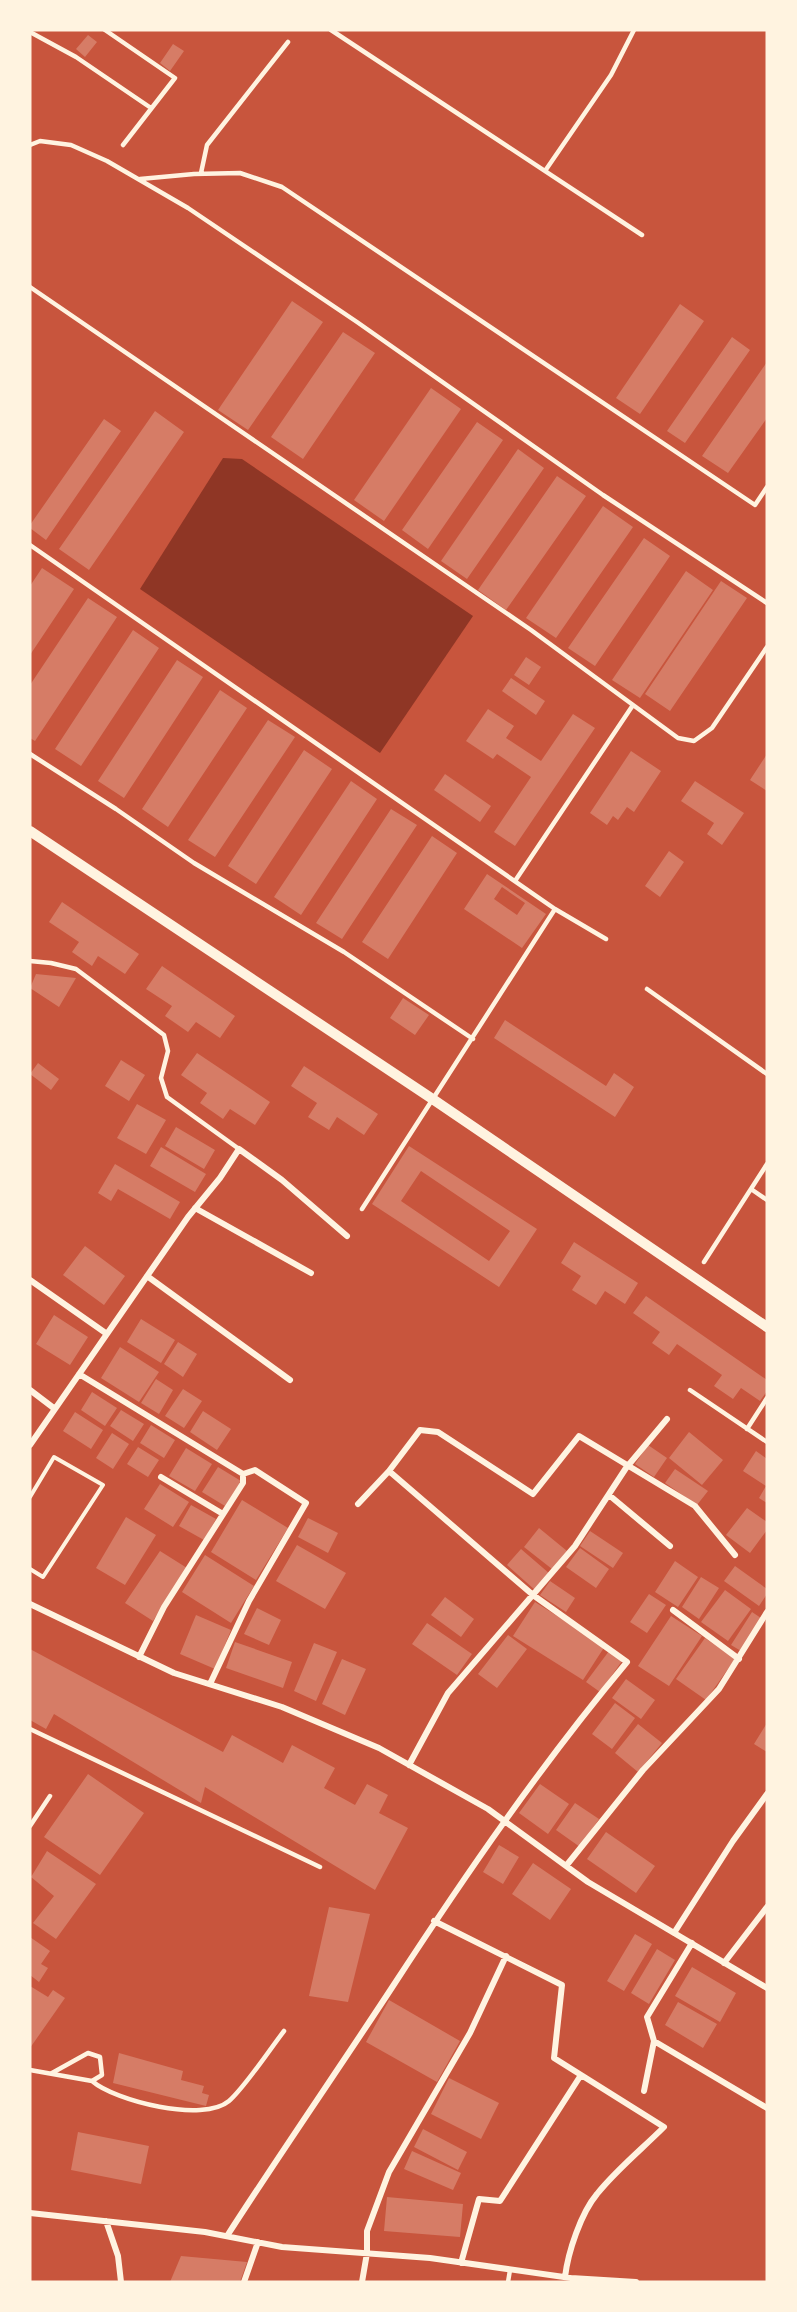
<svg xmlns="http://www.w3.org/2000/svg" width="797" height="2312" viewBox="0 0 797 2312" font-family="'Sofia Sans Condensed',sans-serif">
  <rect width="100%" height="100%" fill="#c8553d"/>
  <path fill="#8f3625" d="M223,458L242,459L473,616L380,753L140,589Z"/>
  <path fill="#d67c66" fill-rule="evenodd" d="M88,35L97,42L85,57L76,49Z
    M173,44L184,51L170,71L160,63Z
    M292,301L323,322L248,430L218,410Z
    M680,304L704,321L640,414L616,398Z
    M343,332L375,353L303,459L271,437Z
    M732,337L750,350L685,443L667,431Z
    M767,362V418L728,473L702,456Z
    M431,388L461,409L384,521L354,500Z
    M155,411L184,432L89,570L59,549Z
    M104,419L121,431L46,540L30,528V525Z
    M477,422L503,440L428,549L402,530Z
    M518,449L544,468L467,579L441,561Z
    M557,476L586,496L506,610L478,590Z
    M603,506L633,527L556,638L526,618Z
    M644,538L670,556L595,666L568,648Z
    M42,568L74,589L30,655V586Z
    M686,571L713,590L640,698L612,680Z
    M721,581L747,598L670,711L645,694Z
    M88,598L117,617L35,741L30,738V685Z
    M133,630L159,648L81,766L55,749Z
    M526,657L541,667L529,685L514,675Z
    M177,660L203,677L124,798L98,781Z
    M511,678L545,701L536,715L502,691Z
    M220,690L247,708L168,827L142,809Z
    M488,709L514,726L506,738L541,761L573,714L595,728L515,846L494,832L531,777L497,754L493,759L466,741Z
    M268,720L295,737L215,857L188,840Z
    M304,750L332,769L256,884L228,866Z
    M631,751L661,771L634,812L627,807L618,820L613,816L607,825L590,813Z
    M767,754V791L750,780Z
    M445,774L491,806L480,822L434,790Z
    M351,781L377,799L301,915L274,897Z
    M695,781L744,813L722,845L707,834L714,823L681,801Z
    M391,809L417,825L342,939L316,923Z
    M432,836L457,853L388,959L362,942Z
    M669,851L684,862L660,897L645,886Z
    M487,874L546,914L522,948L464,909ZM502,887L525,903L517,915L494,899Z
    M62,902L139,954L125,974L98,956L92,966L72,952L79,942L49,922Z
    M162,966L235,1016L220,1038L196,1022L188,1032L165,1016L172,1006L146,989Z
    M36,974L76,978L59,1007L30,988Z
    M403,998L429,1015L415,1035L390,1018Z
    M505,1020L606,1086L614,1073L634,1087L615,1117L494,1038Z
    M197,1053L270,1102L255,1125L230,1109L223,1119L200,1103L207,1093L181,1075Z
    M121,1060L145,1075L129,1101L105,1086Z
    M38,1063L59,1079L51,1090L30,1074Z
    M304,1066L378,1114L364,1135L337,1117L329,1130L308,1117L317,1103L291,1086Z
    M137,1104L166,1120L146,1154L117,1138Z
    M176,1127L215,1150L204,1169L165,1146Z
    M409,1146L537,1229L499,1287L372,1204ZM421,1171L510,1231L489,1261L401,1201Z
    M161,1147L206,1174L195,1192L150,1166Z
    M115,1164L180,1202L170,1219L118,1189L111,1201L98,1193Z
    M574,1242L638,1283L625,1304L605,1291L596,1305L572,1290L581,1276L561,1263Z
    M85,1246L125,1276L104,1305L63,1275Z
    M646,1296L767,1380V1391L760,1401L741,1388L733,1399L714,1386L722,1375L677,1344L669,1355L652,1343L660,1332L633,1313Z
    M54,1315L88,1337L70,1365L36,1344Z
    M141,1319L175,1340L161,1363L127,1342Z
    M178,1342L197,1354L183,1377L164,1364Z
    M120,1347L159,1372L139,1402L101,1378Z
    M156,1379L173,1390L159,1414L141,1403Z
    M183,1389L202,1401L184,1428L165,1416Z
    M92,1392L117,1408L105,1426L81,1410Z
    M121,1410L144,1424L133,1441L110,1426Z
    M203,1411L231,1429L217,1450L190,1432Z
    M75,1412L103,1430L91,1449L63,1431Z
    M151,1425L175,1440L164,1458L140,1443Z
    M689,1432L723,1460L702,1485L669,1458Z
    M112,1433L129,1444L113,1469L96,1458Z
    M648,1445L667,1458L654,1477L635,1464Z
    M138,1447L159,1460L148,1477L127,1464Z
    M186,1448L212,1464L195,1491L169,1476Z
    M756,1451L767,1459V1503L759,1498L766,1486L743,1471Z
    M218,1467L241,1481L225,1506L202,1492Z
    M675,1469L708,1491L697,1505L665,1483Z
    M160,1484L189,1502L173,1527L144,1509Z
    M242,1500L288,1528L256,1580L211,1552Z
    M191,1505L216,1519L204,1540L179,1526Z
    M747,1508L767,1522V1530L750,1553L726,1535Z
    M126,1517L156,1535L125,1585L96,1568Z
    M308,1518L338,1533L328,1553L298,1537Z
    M539,1528L567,1551L552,1569L524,1547Z
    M590,1531L623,1553L613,1568L580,1546Z
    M297,1545L346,1573L325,1609L276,1581Z
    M580,1548L609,1569L596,1588L566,1567Z
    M521,1549L550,1574L535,1590L507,1565Z
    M160,1551L187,1568L153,1621L125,1603Z
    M205,1555L254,1586L231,1623L182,1592Z
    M675,1561L698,1577L678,1607L655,1592Z
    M735,1566L767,1589V1594L759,1606L724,1581Z
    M701,1577L719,1588L699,1619L682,1607Z
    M550,1581L575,1598L566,1612L540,1595Z
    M725,1590L751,1609L728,1641L701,1622Z
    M649,1594L666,1605L647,1633L630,1622Z
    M445,1597L474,1619L461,1637L431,1615Z
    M535,1602L605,1646L583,1680L513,1636Z
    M257,1608L281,1620L269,1645L244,1634Z
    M752,1612L761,1618L741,1651L731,1645Z
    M196,1615L231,1630L215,1669L180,1654Z
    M671,1616L702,1636L669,1686L638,1666Z
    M427,1623L472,1654L457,1675L412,1644Z
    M508,1635L527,1649L497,1688L478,1674Z
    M705,1638L735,1659L706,1700L676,1679Z
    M235,1642L292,1662L283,1688L226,1668Z
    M314,1643L337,1652L316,1701L294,1691Z
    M30,1649L223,1752L232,1735L283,1763L292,1745L335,1768L324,1788L355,1805L367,1784L388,1795L379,1813L408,1828L375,1890L205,1787L201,1803L54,1714L46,1729L30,1720Z
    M609,1651L622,1661L600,1692L586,1682Z
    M342,1659L366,1669L345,1715L322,1704Z
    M626,1679L655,1700L641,1719L612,1698Z
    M615,1703L635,1718L612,1749L592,1734Z
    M767,1723V1752L754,1744Z
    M638,1724L662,1743L638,1772L615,1753Z
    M88,1774L144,1813L100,1875L44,1837Z
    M540,1784L569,1804L548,1834L519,1813Z
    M575,1803L599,1819L580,1847L556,1830Z
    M606,1832L655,1866L636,1893L587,1859Z
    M499,1845L519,1857L503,1884L483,1872Z
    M47,1851L96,1884L56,1939L33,1923L54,1896L31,1877Z
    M533,1863L571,1889L550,1920L512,1894Z
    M329,1907L370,1914L348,2002L309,1996Z
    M635,1934L652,1944L624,1991L607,1981Z
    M30,1937L50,1951L41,1964L48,1968L39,1982L30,1975Z
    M657,1949L675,1960L649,2004L631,1993Z
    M692,1967L736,1993L720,2022L675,1996Z
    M30,1986L48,1997L53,1990L65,1998L30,2048Z
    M389,2000L460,2041L437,2082L366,2042Z
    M678,2002L717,2024L703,2048L665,2025Z
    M119,2053L183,2071L181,2080L204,2086L202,2093L209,2095L206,2106L113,2083Z
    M449,2078L499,2103L481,2139L431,2114Z
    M423,2129L467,2152L458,2170L414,2147Z
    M78,2132L149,2146L141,2184L71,2170Z
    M412,2151L461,2173L453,2190L404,2169Z
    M387,2197L463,2204L460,2237L384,2231Z
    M181,2256L247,2262L240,2282H170Z"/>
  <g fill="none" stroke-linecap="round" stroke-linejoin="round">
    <path stroke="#fff3e0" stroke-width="4" d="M30,1497L54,1457L103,1485L43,1577L30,1569"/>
    <path stroke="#fff3e0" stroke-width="4.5" d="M105,30L175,78L123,145
      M331,30L642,235
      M30,32L76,57L151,108
      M30,145L40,141L71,145L107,161L188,208L357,322L603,495L767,603
      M545,171L611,75L634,30
      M201,173L207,145L288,42
      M140,179L194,174L240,173L282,187L755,505L767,487
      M30,287L531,630L678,738L694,741L712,728L767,647
      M30,545L555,909L606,939
      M30,754L116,809L194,863L344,952L473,1039
      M515,881L633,705
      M30,961L51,963L76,969L164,1035L168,1051L161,1078L167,1097L239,1149
      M647,989L767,1074
      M751,1189L767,1200
      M362,1209L555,909
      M704,1262L767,1164
      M690,1390L767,1442
      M747,1429L767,1398
      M30,1729L320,1867
      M30,1826L50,1796
      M30,2070L92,2081L102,2075L100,2057L88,2053L52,2073
      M92,2081C115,2101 203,2123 229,2101C245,2087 270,2049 284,2031
      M508,2282L510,2270"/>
    <path stroke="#fff3e0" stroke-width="6" d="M195,1208L311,1273
      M147,1276L290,1380
      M30,1280L107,1334
      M79,1374L243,1474L255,1470L306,1503L249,1601L210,1684
      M30,1390L55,1409
      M30,1445L188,1217L220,1178L239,1149L282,1180L347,1236
      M161,1477L223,1514
      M609,1495L670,1546
      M358,1504L389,1471L420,1430L438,1432L533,1494L579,1436L695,1506L735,1555
      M30,1604L174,1673L282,1707L379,1748L488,1809L588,1882L767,1988
      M673,1610L739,1659
      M139,1657L164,1607L243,1483V1474
      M409,1765L448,1693L575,1546L626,1468L667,1419
      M566,1866L643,1770L719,1689L767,1612
      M434,1921L562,1985L554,2058L664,2127C642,2149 616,2170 597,2194C581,2213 568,2252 565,2277
      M674,1933L733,1841L767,1794
      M692,1943L647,2017L654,2041L767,2108
      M724,1963L767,1907
      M644,2091L654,2041
      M30,2213L205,2232L282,2247L430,2258L571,2278L636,2282
      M106,2221L118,2256L121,2282
      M227,2236C281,2152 338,2070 393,1986C466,1874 541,1765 627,1662L533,1595L389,1471
      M461,2263L479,2199L500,2201L581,2075
      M244,2282L258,2242
      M362,2282L367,2253V2231L389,2172L470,2033L506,1956"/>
    <path stroke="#fff3e0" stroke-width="10" d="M30,831L434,1100L767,1327"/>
  </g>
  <rect width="797" height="2312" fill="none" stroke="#fff3e0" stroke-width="63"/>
</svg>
